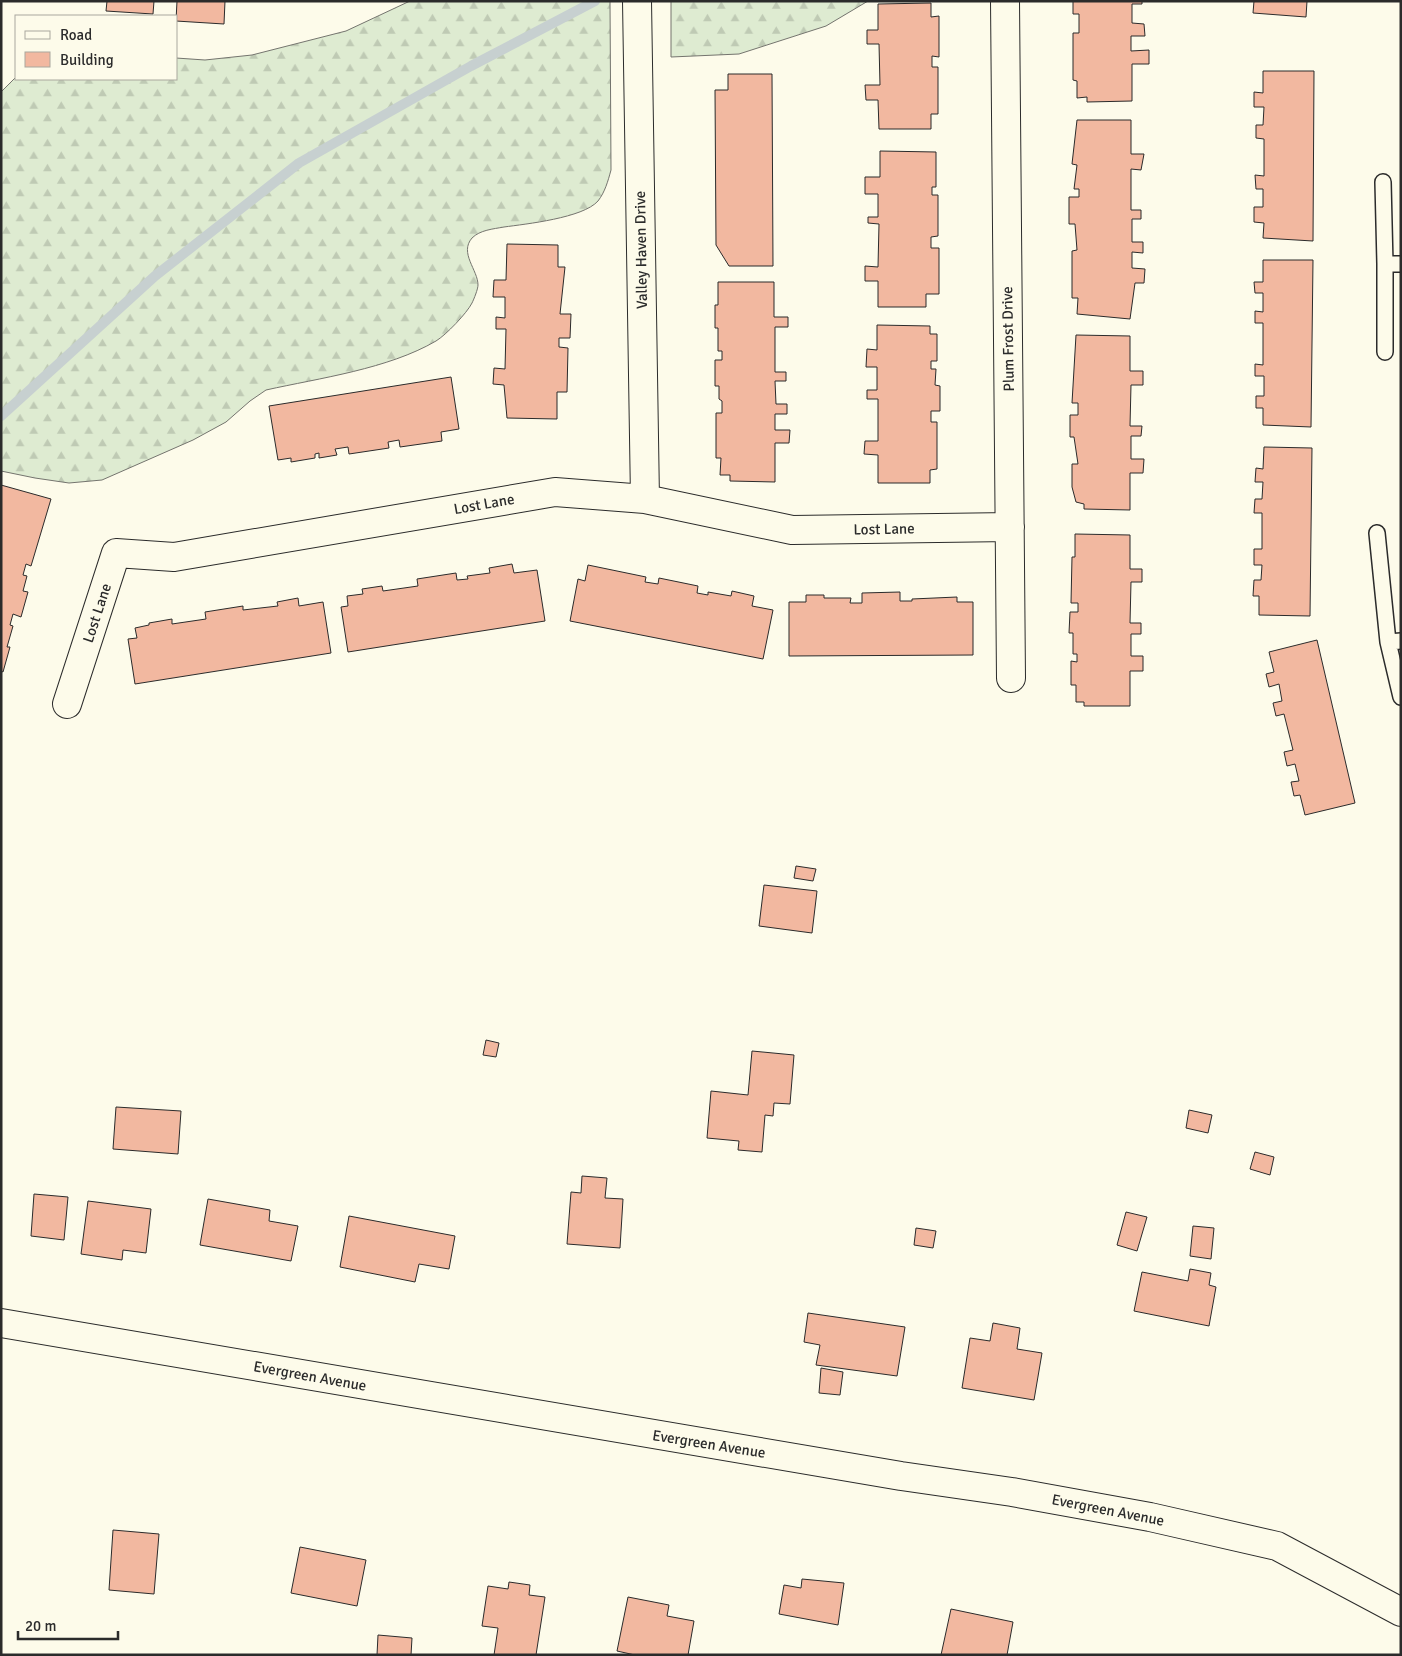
<svg xmlns="http://www.w3.org/2000/svg" width="1402" height="1656" viewBox="0 0 1402 1656" font-family="Signika,sans-serif">
  <defs>
    <pattern id="forest-firs" width="22" height="20" patternUnits="userSpaceOnUse" patternTransform="scale(1.25)"><rect width="22" height="20" fill="#deebd1"/><path d="M5 1l3.5 6h-7zM16 11l3.5 6h-7z" fill="#bfcab4"/></pattern>
  </defs>
  <rect width="100%" height="100%" fill="#fdfbea"/>
  <path fill="url(#forest-firs)" stroke="#74746e" d="M410,1H610L611,170C608,181 605,192 598,201C583,218 526,224 504,227C493,229 480,230 472,238C459,253 478,270 478,285C478,289 474,299 472,303C467,313 446,335 436,341C388,369 320,378 266,390L250,401L226,422L193,440L102,480L69,483L35,478L1,471V92L16,77V79H176V58L205,60L252,55L346,31Z
    M671,1H868L826,26L739,54L671,57Z"/>
  <g fill="none" stroke-linecap="round" stroke-linejoin="round">
    <path stroke="#c7d0d0" stroke-width="10" d="M1,416L155,276L299,163L471,66L595,1"/>
  </g>
  <path fill="#f2b8a0" stroke="#2b2b2b" d="M107,1H154L153,14L106,11Z
    M177,1H225L224,24L176,21Z
    M1073,1H1142V4H1132V23L1144,24L1145,36H1131V51L1149,50V64H1132V101L1087,102V97L1077,98V81L1073,80V33H1079V14H1073Z
    M1254,1H1307L1306,17L1253,13Z
    M931,3V17L939,16V57L932,56V67H938V114H931V129H879L878,100H866L865,85H880L879,44H867V30H878V4Z
    M1263,71H1314L1313,241L1263,238L1264,223L1254,222V207H1263V189H1256L1255,175L1264,176V139L1256,138V125H1263L1264,107H1254V92L1263,93Z
    M728,74H772L773,266H729L716,245L715,90H728Z
    M1077,120H1131V154H1144L1141,170L1131,169V210H1141V219H1132V242H1143V253L1132,252V268L1145,269L1144,283H1135L1130,319L1077,314L1078,298H1072V251L1077,250L1075,224H1069V197H1079V189H1074L1077,165L1072,164Z
    M880,151L936,152V187H932V195H938V236L931,237V248H939V294H926V307H878V281H865V266L878,267L879,224L868,223V217H878V194H865V177H880Z
    M507,244L558,245V267H565L560,314H571L570,338H559V347L568,348L567,392H557V419L507,418L504,385L493,384L494,368L505,369L506,329H496V317L505,318V297H493L494,280H506Z
    M1263,260H1313L1311,427L1263,425V408H1256V396H1264V376H1255V364L1263,365V323H1255V311L1263,312V293H1255L1254,282H1263Z
    M718,282H774V317H788V327H775V372H786V381H775L776,404H787V414H775V430H790L789,443H775V482L730,481V475H720L721,458H716V413H722V401L719,399V386H715V360H722V351H718V328H715V305H718Z
    M877,325L930,326V334H937V361H931V369H936L935,385L940,386V411H931V422H937V469L930,470V483H878V455L864,454L865,441H878V399H867V390H877V367H866L867,349L877,350Z
    M1076,335L1130,336V371H1143V385H1131L1130,426H1142L1141,436H1131V459H1144L1143,473H1130V510L1084,509V504L1076,502L1072,487V464H1078L1074,437H1070V415H1078V403H1072Z
    M451,377L459,429L441,432L442,441L400,447L399,440L388,442L389,448L349,454L348,447L335,449L337,455L319,458V453L315,454V458L291,462V458L278,460L269,406Z
    M1264,447L1312,448L1310,616L1259,615V596H1253L1254,580H1261L1262,565H1254V549H1262V513H1254L1255,499H1262L1263,482H1255L1256,468L1263,469Z
    M1,485L51,499L31,566L26,564L23,575L27,576L23,591L28,592L21,617L13,614L10,625L13,626L7,647H10L3,672L1,671Z
    M1075,534L1130,535V569H1142V582H1131L1130,623H1141V634H1131V656H1143V671H1130V706H1084V702H1076V685H1071V661L1077,662V654H1073V633H1069L1070,612H1078V603H1071L1072,557H1075Z
    M512,564L514,573L537,570L545,621L348,652L341,607L348,606L347,596L363,594L362,589L382,586L383,591L418,586L417,579L456,573L457,580L468,579L467,576L490,573L489,568Z
    M588,565L646,577L645,582L658,584L659,578L698,586L697,593L708,595V592L731,596L732,591L754,596L752,606L773,610L763,659L570,621L578,579L585,581Z
    M900,592V601H912V599L957,597V602H973V655L789,656V602H806V595H824V598H851L850,603H862V593Z
    M298,598L299,606L323,602L331,653L135,684L128,639L137,638L135,628L149,625V623L172,619V624L206,619L205,612L243,606V610L278,606L277,602Z
    M1317,640L1355,803L1305,815L1300,795L1294,796L1291,782L1299,781L1295,764L1287,766L1284,752L1293,750L1284,714L1276,716L1273,703L1282,701L1279,684L1269,687L1266,674L1274,672L1269,652Z
    M796,866L816,869L813,881L794,878Z
    M764,885L817,891L812,933L759,926Z
    M486,1040L499,1043L496,1057L483,1055Z
    M752,1051L794,1055L790,1104L774,1103L773,1116L765,1115L762,1152L738,1150L739,1141L707,1138L711,1091L748,1095Z
    M116,1107L181,1111L178,1154L113,1149Z
    M1189,1110L1212,1115L1208,1133L1186,1128Z
    M1255,1152L1274,1157L1270,1175L1250,1169Z
    M582,1176L607,1178L605,1198L623,1199L620,1248L567,1244L571,1192L581,1193Z
    M34,1194L68,1197L64,1240L31,1236Z
    M208,1199L270,1210L269,1221L298,1226L291,1261L200,1245Z
    M88,1201L151,1209L146,1253L123,1250L122,1260L81,1254Z
    M1126,1212L1147,1217L1137,1251L1117,1245Z
    M349,1216L455,1236L449,1269L419,1264L415,1282L340,1267Z
    M1193,1226L1214,1228L1211,1259L1190,1256Z
    M916,1228L936,1231L933,1248L914,1245Z
    M1190,1269L1211,1273L1209,1285L1216,1287L1209,1326L1134,1311L1142,1272L1188,1281Z
    M808,1313L905,1327L897,1376L816,1365L820,1345L804,1342Z
    M993,1323L1020,1328L1017,1349L1042,1353L1034,1400L962,1388L970,1338L990,1341Z
    M821,1368L843,1372L840,1395L819,1393Z
    M113,1530L159,1534L154,1594L109,1590Z
    M300,1547L366,1560L357,1606L291,1593Z
    M802,1579L844,1583L838,1625L779,1614L784,1585L801,1588Z
    M509,1582L530,1585L529,1595L545,1597L536,1655H494L498,1628L482,1626L488,1586L508,1589Z
    M628,1597L669,1605L667,1616L694,1621L688,1655H635L617,1651Z
    M951,1609L1013,1622L1007,1655H941Z
    M378,1635L412,1638L411,1655H377Z"/>
  <g fill="none" stroke-linecap="round" stroke-linejoin="round">
    <g stroke="#2b2b2b" stroke-width="18">
      <path id="lane" d="M1383,182L1385,264
        M1385,352V264H1401
        M1377,533L1388,642
        M1401,641L1388,642L1401,697"/>
    </g>
    <g stroke="#2b2b2b" stroke-width="30">
      <path id="street" d="M637,1L645,499
        M1005,1L1011,678
        M67,704L116,553L174,557L555,492L645,499L792,530L1010,527
        M1,1323L901,1476L1012,1492L1150,1517L1277,1546L1401,1612"/>
    </g>
    <use href="#lane" stroke="#fdfbea" stroke-width="15"/>
    <use href="#street" stroke="#fdfbea" stroke-width="28"/>
  </g>
  <g text-anchor="middle" stroke-width="4" stroke-linejoin="round" paint-order="stroke">
    <g font-size="15" fill="#2b2b2b" stroke="#fdfbea">
      <text transform="translate(641 250) rotate(-91)" y="5">Valley Haven Drive</text>
      <text transform="translate(1008 339) rotate(-91)" y="5">Plum Frost Drive</text>
      <text transform="translate(484 504) rotate(-10)" y="5">Lost Lane</text>
      <text transform="translate(884 529) rotate(-1)" y="5">Lost Lane</text>
      <text transform="translate(97 613) rotate(-72)" y="5">Lost Lane</text>
      <text transform="translate(310 1376) rotate(10)" y="5">Evergreen Avenue</text>
      <text transform="translate(709 1444) rotate(9)" y="5">Evergreen Avenue</text>
      <text transform="translate(1108 1510) rotate(11)" y="5">Evergreen Avenue</text>
    </g>
  </g>
  <rect width="1402" height="1656" fill="none" stroke="#2b2b2b" stroke-width="5"/>
  <rect x="15" y="15" width="162" height="65" fill="#fdfbea" stroke="#a9a89e"/>
  <rect x="25" y="31" width="25" height="8" fill="#fdfbea" stroke="#a9a89e"/>
  <text x="60" y="40" font-size="15" fill="#2b2b2b">Road</text>
  <rect x="25" y="52" width="25" height="15" fill="#f2b8a0" stroke="#a9a89e"/>
  <text x="60" y="65" font-size="15" fill="#2b2b2b">Building</text>
  <path d="M18 1631v8h100v-8" fill="none" stroke="#2b2b2b" stroke-width="2.5"/>
  <text x="25" y="1631" font-size="15" fill="#2b2b2b" stroke="#fdfbea" stroke-width="4" paint-order="stroke">20 m</text>
</svg>
